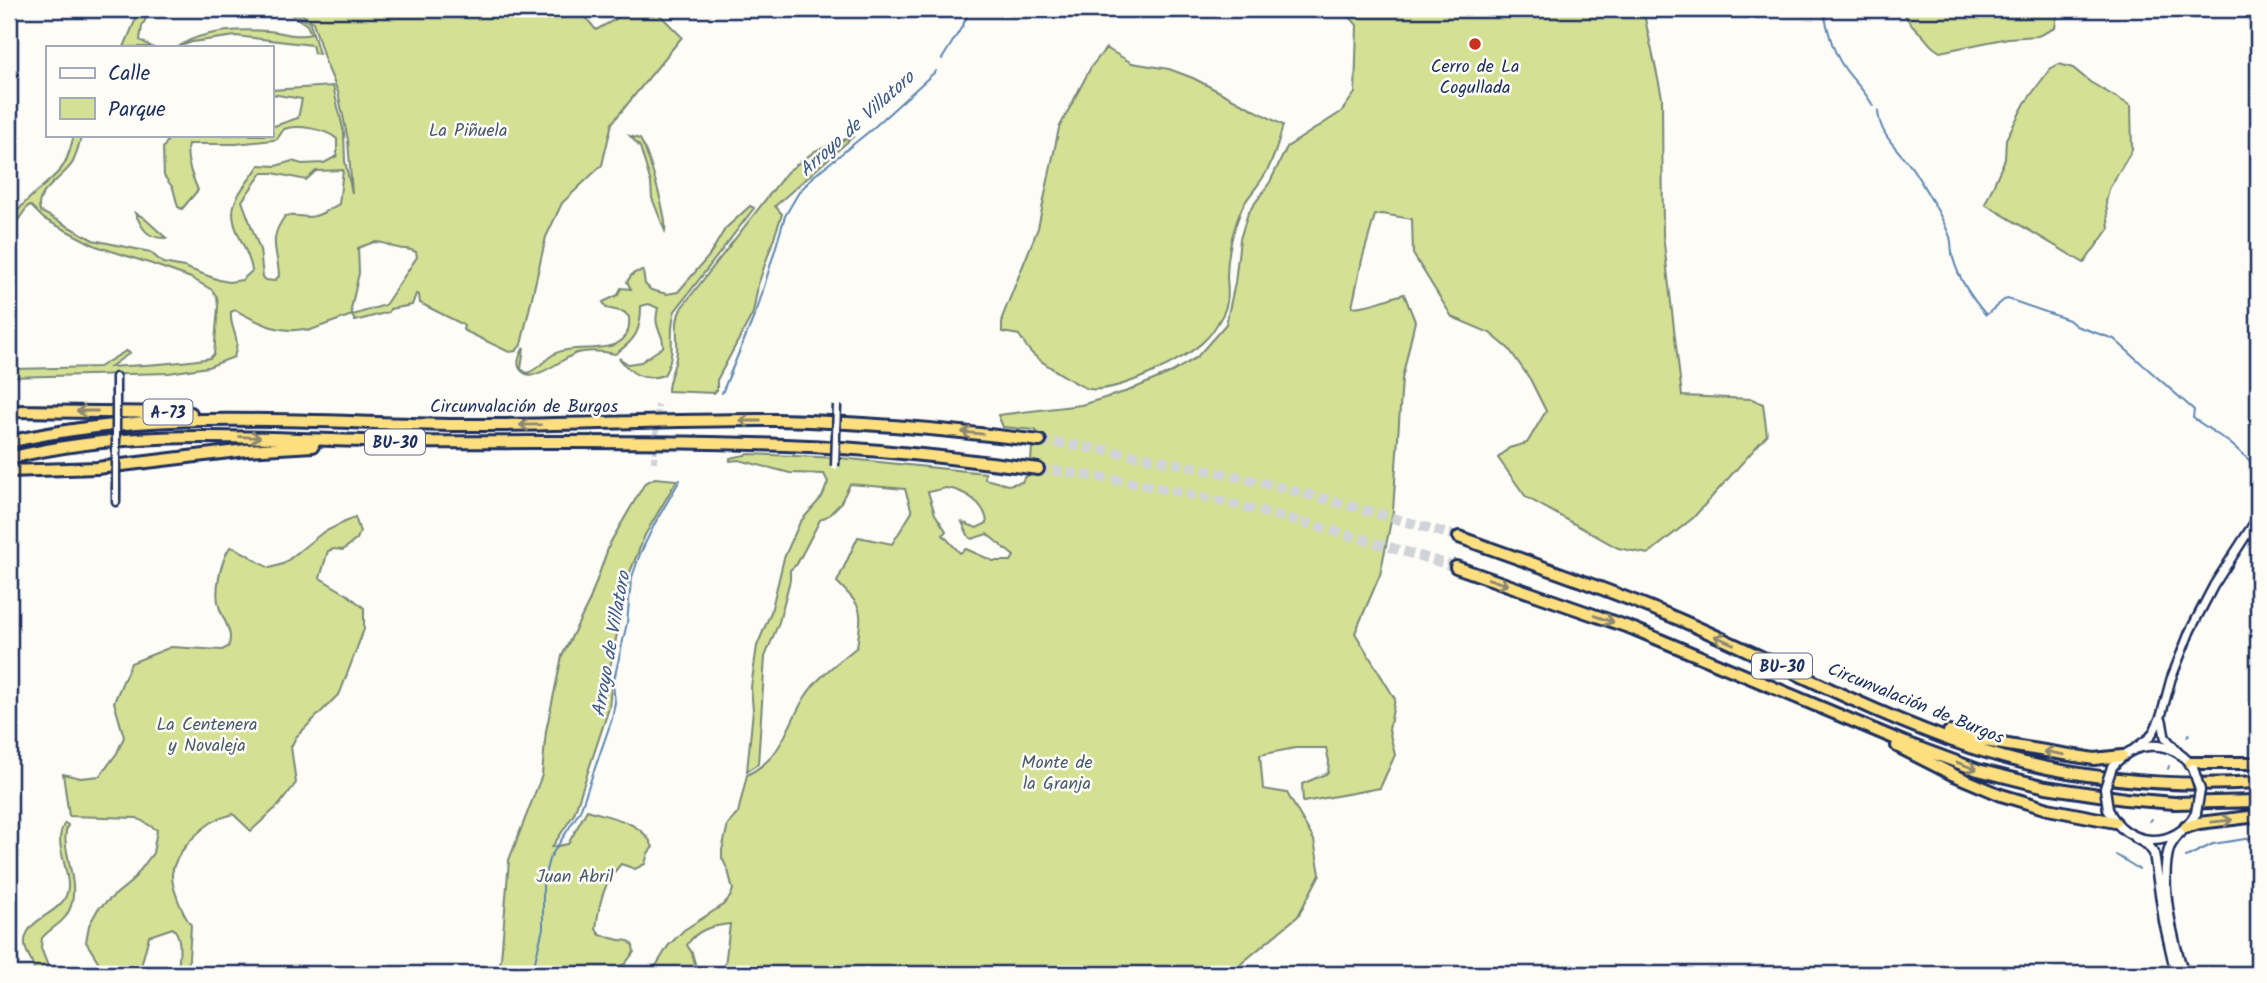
<svg xmlns="http://www.w3.org/2000/svg" width="2267" height="983" viewBox="0 0 2267 983" font-family="Kalam,sans-serif">
  <rect width="100%" height="100%" fill="#fdfcf7"/>
  <filter id="ink" filterUnits="userSpaceOnUse"><feTurbulence type="fractalNoise" baseFrequency=".0143" numOctaves="2"/><feDisplacementMap in="SourceGraphic" scale="14" xChannelSelector="R" yChannelSelector="G"/><feConvolveMatrix kernelMatrix="1 2 1 2 8 2 1 2 1" color-interpolation-filters="sRGB"/></filter>
  <g filter="url(#ink)">
    <path fill="#d4e093" stroke="#788878" stroke-width="2" fill-rule="evenodd" d="M140,9H151L142,26L140,40L152,47H124Z
      M283,9H289L310,23L319,54L314,53L312,45L236,36L192,42L178,47C202,30 239,29 268,31C283,32 296,38 311,34L307,25Z
      M294,9H571L583,14L596,30L616,19L626,9H654L682,37L612,123L602,165L562,203L546,237L521,345L516,351L509,352L463,330L464,325L420,303L419,295L416,294L412,305L390,309L389,312L355,321L352,315L308,331L304,329C278,334 258,322 235,310L231,312C229,330 242,336 234,357L208,367L169,373L9,377V367L14,361V369L99,367L126,351L130,353L110,367C144,365 177,364 210,358L214,354L218,307L217,297L212,290L191,278L152,264L96,246L44,219L31,206H28L9,233C9,208 45,188 60,170C68,161 71,146 74,135H82C79,143 77,153 73,162C65,177 33,192 40,211L93,240L150,252L163,263L184,267L219,280L229,282L242,280L252,271C250,248 226,226 235,202C240,188 252,178 259,165L276,166L292,161L302,164L324,163L337,156V139C326,129 297,124 284,129L277,139L273,140L236,144H188C185,159 192,176 198,190L182,209L178,207L173,188L164,176L163,148L171,135H271V127L298,118L302,99L271,94V90L333,86L344,133L345,161L352,193L348,140L338,92L325,61L313,22ZM343,170L339,204C331,208 318,218 307,217C299,216 294,215 285,216C267,241 278,249 279,276L274,281L266,280L263,277L260,250L242,201L262,173H273L306,180L316,171ZM374,242C385,242 389,246 398,248C406,250 408,248 416,252L417,257L385,305L353,315L351,309L359,273L358,248Z
      M1343,9H1646L1644,14L1662,97L1663,235L1682,396L1752,399L1763,404L1767,435L1693,518L1648,554L1618,548L1526,497L1498,458L1509,448L1527,443L1546,411L1530,379L1509,349L1490,333L1452,317L1413,254L1412,219L1382,214L1375,215L1362,260L1352,307C1374,306 1384,299 1404,294L1415,321L1402,379L1393,511L1380,575L1355,633L1395,699L1389,730L1395,755L1380,788L1303,802L1302,784L1328,773L1329,761L1326,748H1295L1260,755L1263,789L1287,793L1314,840L1320,874L1298,916L1242,963L1233,974H724L730,924C712,926 697,929 687,945L692,953L698,974H651L668,946L684,930L723,905L730,897L733,890L728,870L722,858V850L728,824L738,813L747,775C784,756 785,729 805,697C818,676 839,662 857,647C862,609 865,610 837,582L858,537L892,544L912,512L905,489L850,484L840,504L829,515L820,520L797,564L790,570V580L779,622L765,657L758,764L747,771L753,710L751,687L757,646L771,612L784,558L800,522L822,497L828,482L824,474L790,473L739,460L730,461V458L750,454L840,458L985,473V479L1008,485L1022,482L1024,478L1029,475L1043,474L1042,466L1031,462L1032,446L1045,445L1047,441L1035,430L1003,427L998,415L1081,405L1128,391L1172,372L1197,357L1226,324L1235,283L1240,239L1248,213L1270,182L1287,147L1341,112L1355,93L1357,25ZM946,488C963,490 986,503 987,523L977,528L962,522L969,537L972,539L987,534L1014,556L1011,561H993L966,549L960,553L943,535L946,531L935,514L928,492Z
      M1902,9H2058L2055,28L2038,36L2008,38L1940,52C1926,44 1929,40 1919,32C1911,24 1907,20 1902,9Z
      M1106,48L1132,63L1169,69L1193,78L1283,125C1278,144 1273,163 1262,179C1256,189 1246,198 1241,210C1233,230 1227,255 1227,277C1228,290 1229,302 1223,314C1218,323 1213,333 1205,340C1186,360 1117,393 1089,389C1082,388 1041,362 1035,356C1028,351 1024,342 1019,335L1002,332V318L1038,228L1059,128L1091,67Z
      M2059,64L2073,68L2090,82L2131,106L2132,150L2109,189L2106,202L2109,228L2084,263L1985,204L2005,159L2006,139L2025,103L2050,69Z
      M630,136L640,139C648,152 668,219 665,231L652,198L651,183L640,147Z
      M854,136L775,206L782,214L758,285L753,313L717,380V390L714,393L668,391C668,379 674,370 676,358C680,340 672,324 682,307L787,172L815,151Z
      M750,206L754,208L675,311C667,334 678,352 664,375C643,382 631,374 619,358L628,364L641,362L663,347C665,331 652,332 658,308L649,304L641,306C641,330 636,340 615,354C603,351 590,350 577,353C564,357 535,383 523,372C514,365 520,355 524,347L521,369L527,373C538,370 544,360 554,354C578,341 633,362 629,317L624,312L606,308L603,302L618,295L621,288L631,289L627,282C631,275 634,271 643,271L645,284L651,290L667,294L678,292L709,256L725,229Z
      M135,213L143,217L166,238C147,239 142,228 135,213Z
      M655,478L677,480L645,535L630,572L608,677L611,688L609,708L574,814L552,847L568,844L587,810C611,818 643,821 653,847L648,853L645,864L635,869L621,864C603,883 599,904 596,929L600,935C612,937 615,941 629,941L633,946L634,952L625,964L603,974H498L501,959L509,860L542,775L546,731L562,656L589,602L610,543L645,483Z
      M355,517L360,532L357,539L343,550L334,549L328,551L320,578L348,595L364,608V629L340,693L296,737L291,747L296,783L279,805L251,831L233,814C226,817 218,818 212,822C197,832 174,854 172,874C171,886 183,915 191,925L188,974H178C178,959 184,939 173,928L149,936L139,974H106L86,942L89,925L98,909L132,881L153,853L157,830L137,818L69,816L63,774L81,778L100,776L117,753L124,737L114,702L131,663L171,647L222,650L228,647C235,633 222,619 219,606C214,590 221,561 230,547C244,549 256,563 270,568L283,564L322,533Z
      M65,823L68,825C57,848 86,887 66,916C60,925 49,929 42,938L41,948L51,974H31L34,972C34,958 21,951 26,936C33,915 67,912 68,887C69,867 52,841 65,823Z"/>
    <g fill="none" stroke-linecap="round" stroke-linejoin="round">
      <path stroke="#5d86b0" stroke-width="2" d="M1823,9C1828,29 1831,48 1843,66C1852,80 1865,90 1873,106
        M942,59L963,25L970,9
        M1878,110C1879,138 1903,152 1916,174C1928,194 1942,215 1950,237C1952,244 1951,251 1953,258C1959,280 1972,298 1986,315L2004,300L2008,299L2069,320L2076,326L2114,339L2194,410L2193,418L2230,443L2258,468
        M722,393L758,307L785,216L799,192L815,175L871,130L936,71
        M9,416H26
        M9,434L107,417
        M2187,737L2189,734
        M2168,769L2169,766
        M2150,821L2152,819
        M2116,855L2139,869
        M2186,857L2213,844L2258,837
        M532,974L543,928V882L549,859L580,811L612,719L615,702L613,684L627,623L631,580L640,554L655,523L680,480"/>
      <path stroke="#d0d3d8" stroke-width="6" stroke-dasharray="6 3" stroke-linecap="butt" d="M654,462L658,405"/>
      <path stroke="#d0d3d8" stroke-width="10" stroke-dasharray="10 5" stroke-linecap="butt" d="M1040,441C1183,458 1322,497 1459,537
        M1038,469C1179,484 1320,526 1456,567"/>
      <g stroke="#1b2f5e" stroke-width="11">
        <path id="minor" d="M116,377V391
          M116,502V489"/>
      </g>
      <g stroke="#1b2f5e" stroke-width="12">
        <path id="tertiary" d="M2162,720L2165,737L2178,752
          M2135,748L2150,737L2155,729L2161,716L2171,679L2190,631L2214,585L2258,517"/>
      </g>
      <g stroke="#1b2f5e" stroke-width="13">
        <path id="secondary" d="M2112,767C2133,740 2170,738 2191,765
          M2108,809C2125,848 2176,851 2196,813
          M2181,831C2177,837 2171,842 2169,849C2159,883 2173,941 2184,974
          M2134,837L2148,845L2154,853L2164,921L2176,974"/>
      </g>
      <g stroke="#1b2f5e" stroke-width="16">
        <path id="motorway" d="M9,411L191,413
          M9,442C156,407 308,423 458,425C564,426 670,419 776,420C864,422 952,430 1040,441
          M9,458C141,425 270,440 404,442C531,443 658,440 785,445C870,448 954,458 1038,469
          M9,471L97,468L246,450L313,446
          M1459,537C1532,564 1607,588 1678,619C1775,661 1870,713 1970,747C2065,779 2159,788 2258,782
          M1456,567L1634,629L1908,744L1978,770L2046,787L2125,799L2174,803L2258,801
          M1949,732L1978,740L2094,759L2122,756
          M1897,746L1954,775L2001,795L2048,809L2115,822
          M2190,763H2258
          M2186,827L2199,823L2258,816"/>
      </g>
      <use href="#minor" stroke="#fdfcf7" stroke-width="6"/>
      <use href="#tertiary" stroke="#fdfcf7" stroke-width="7"/>
      <use href="#secondary" stroke="#fdfcf7" stroke-width="8"/>
      <use href="#motorway" stroke="#fddf80" stroke-width="10"/>
      <g stroke="#1b2f5e" stroke-width="11" stroke-linecap="butt">
        <path id="minor-bridge" d="M116,391V489
          M835,466L837,405"/>
      </g>
      <g stroke="#1b2f5e" stroke-width="13" stroke-linecap="butt">
        <path id="secondary-bridge" d="M2193,768L2200,790L2196,813
          M2108,809L2105,788L2112,767"/>
      </g>
      <use href="#minor-bridge" stroke="#fdfcf7" stroke-width="6"/>
      <use href="#secondary-bridge" stroke="#fdfcf7" stroke-width="8"/>
    </g>
    <defs><path id="oneway-shaft" d="M-6 0H5M1.5-3L5.5 0L1.5 3" fill="none" stroke-width="1.6" stroke-linecap="round" stroke-linejoin="round" transform="scale(1.75)"/></defs>
    <g stroke="#8c876f">
      <use href="#oneway-shaft" transform="translate(87 411) rotate(-180)"/>
      <use href="#oneway-shaft" transform="translate(750 421) rotate(180)"/>
      <use href="#oneway-shaft" transform="translate(530 425) rotate(179)"/>
      <use href="#oneway-shaft" transform="translate(972 433) rotate(-174)"/>
      <use href="#oneway-shaft" transform="translate(250 437) rotate(2)"/>
      <use href="#oneway-shaft" transform="translate(1498 582) rotate(19)"/>
      <use href="#oneway-shaft" transform="translate(1604 619) rotate(19)"/>
      <use href="#oneway-shaft" transform="translate(1724 640) rotate(-156)"/>
      <use href="#oneway-shaft" transform="translate(2054 753) rotate(-170)"/>
      <use href="#oneway-shaft" transform="translate(1967 766) rotate(20)"/>
      <use href="#oneway-shaft" transform="translate(2222 821) rotate(-6)"/>
    </g>
  </g>
  <circle fill="#c8321e" stroke="#fdfcf7" stroke-width="2.5" cx="1475" cy="44" r="7"/>
  <g text-anchor="middle" stroke-width="5" stroke-linejoin="round" paint-order="stroke">
    <g fill="#fdfcf7" stroke="#5f6c8c" stroke-width="2">
      <rect x="143.5" y="399.5" width="49" height="25" rx="5"/>
      <rect x="365" y="429.5" width="60" height="25" rx="5"/>
      <rect x="1752" y="653.5" width="60" height="25" rx="5"/>
    </g>
    <g font-size="16" font-weight="bold" fill="#1b2f5e">
      <text x="168" y="418">A-73</text>
      <text x="395" y="448">BU-30</text>
      <text x="1782" y="672">BU-30</text>
    </g>
    <g font-size="18" fill="#1b2f5e" stroke="#fdfcf7">
      <text x="1475" y="72">Cerro de La<tspan x="1475" dy="21">Cogullada</tspan></text>
    </g>
    <g font-size="18" fill="#495b6b" stroke="#fdfcf7">
      <text x="468" y="136">La Piñuela</text>
      <text x="207" y="730">La Centenera<tspan x="207" dy="21">y Novaleja</tspan></text>
      <text x="1057" y="768">Monte de<tspan x="1057" dy="21">la Granja</tspan></text>
      <text x="575" y="882">Juan Abril</text>
    </g>
    <g font-size="18" fill="#1b2f5e" stroke="#fdfcf7">
      <text x="524" y="412">Circunvalación de Burgos</text>
      <text transform="translate(1916 703) rotate(22)" y="6">Circunvalación de Burgos</text>
    </g>
    <g font-size="19" font-style="italic" fill="#3c5a87" stroke="#fdfcf7">
      <text transform="translate(856 123) rotate(-42)" y="7">Arroyo de Villatoro</text>
      <text transform="translate(610 644) rotate(-80)" y="7">Arroyo de Villatoro</text>
    </g>
  </g>
  <rect width="2267" height="983" fill="none" stroke="#fdfcf7" stroke-width="35"/>
  <rect x="18" y="18" width="2232" height="948" fill="none" stroke="#1b2f5e" stroke-width="2.5" filter="url(#ink)"/>
  <rect x="46" y="46" width="228" height="91" fill="#fdfcf7" stroke="#a3aaba" stroke-width="2"/>
  <rect x="60" y="68" width="35" height="10" fill="#fdfcf7" stroke="#a3aaba" stroke-width="2"/>
  <text x="108" y="80" font-size="21" fill="#1b2f5e">Calle</text>
  <rect x="60" y="98" width="35" height="21" fill="#d4e093" stroke="#a3aaba" stroke-width="2"/>
  <text x="108" y="116" font-size="21" fill="#1b2f5e">Parque</text>
</svg>
